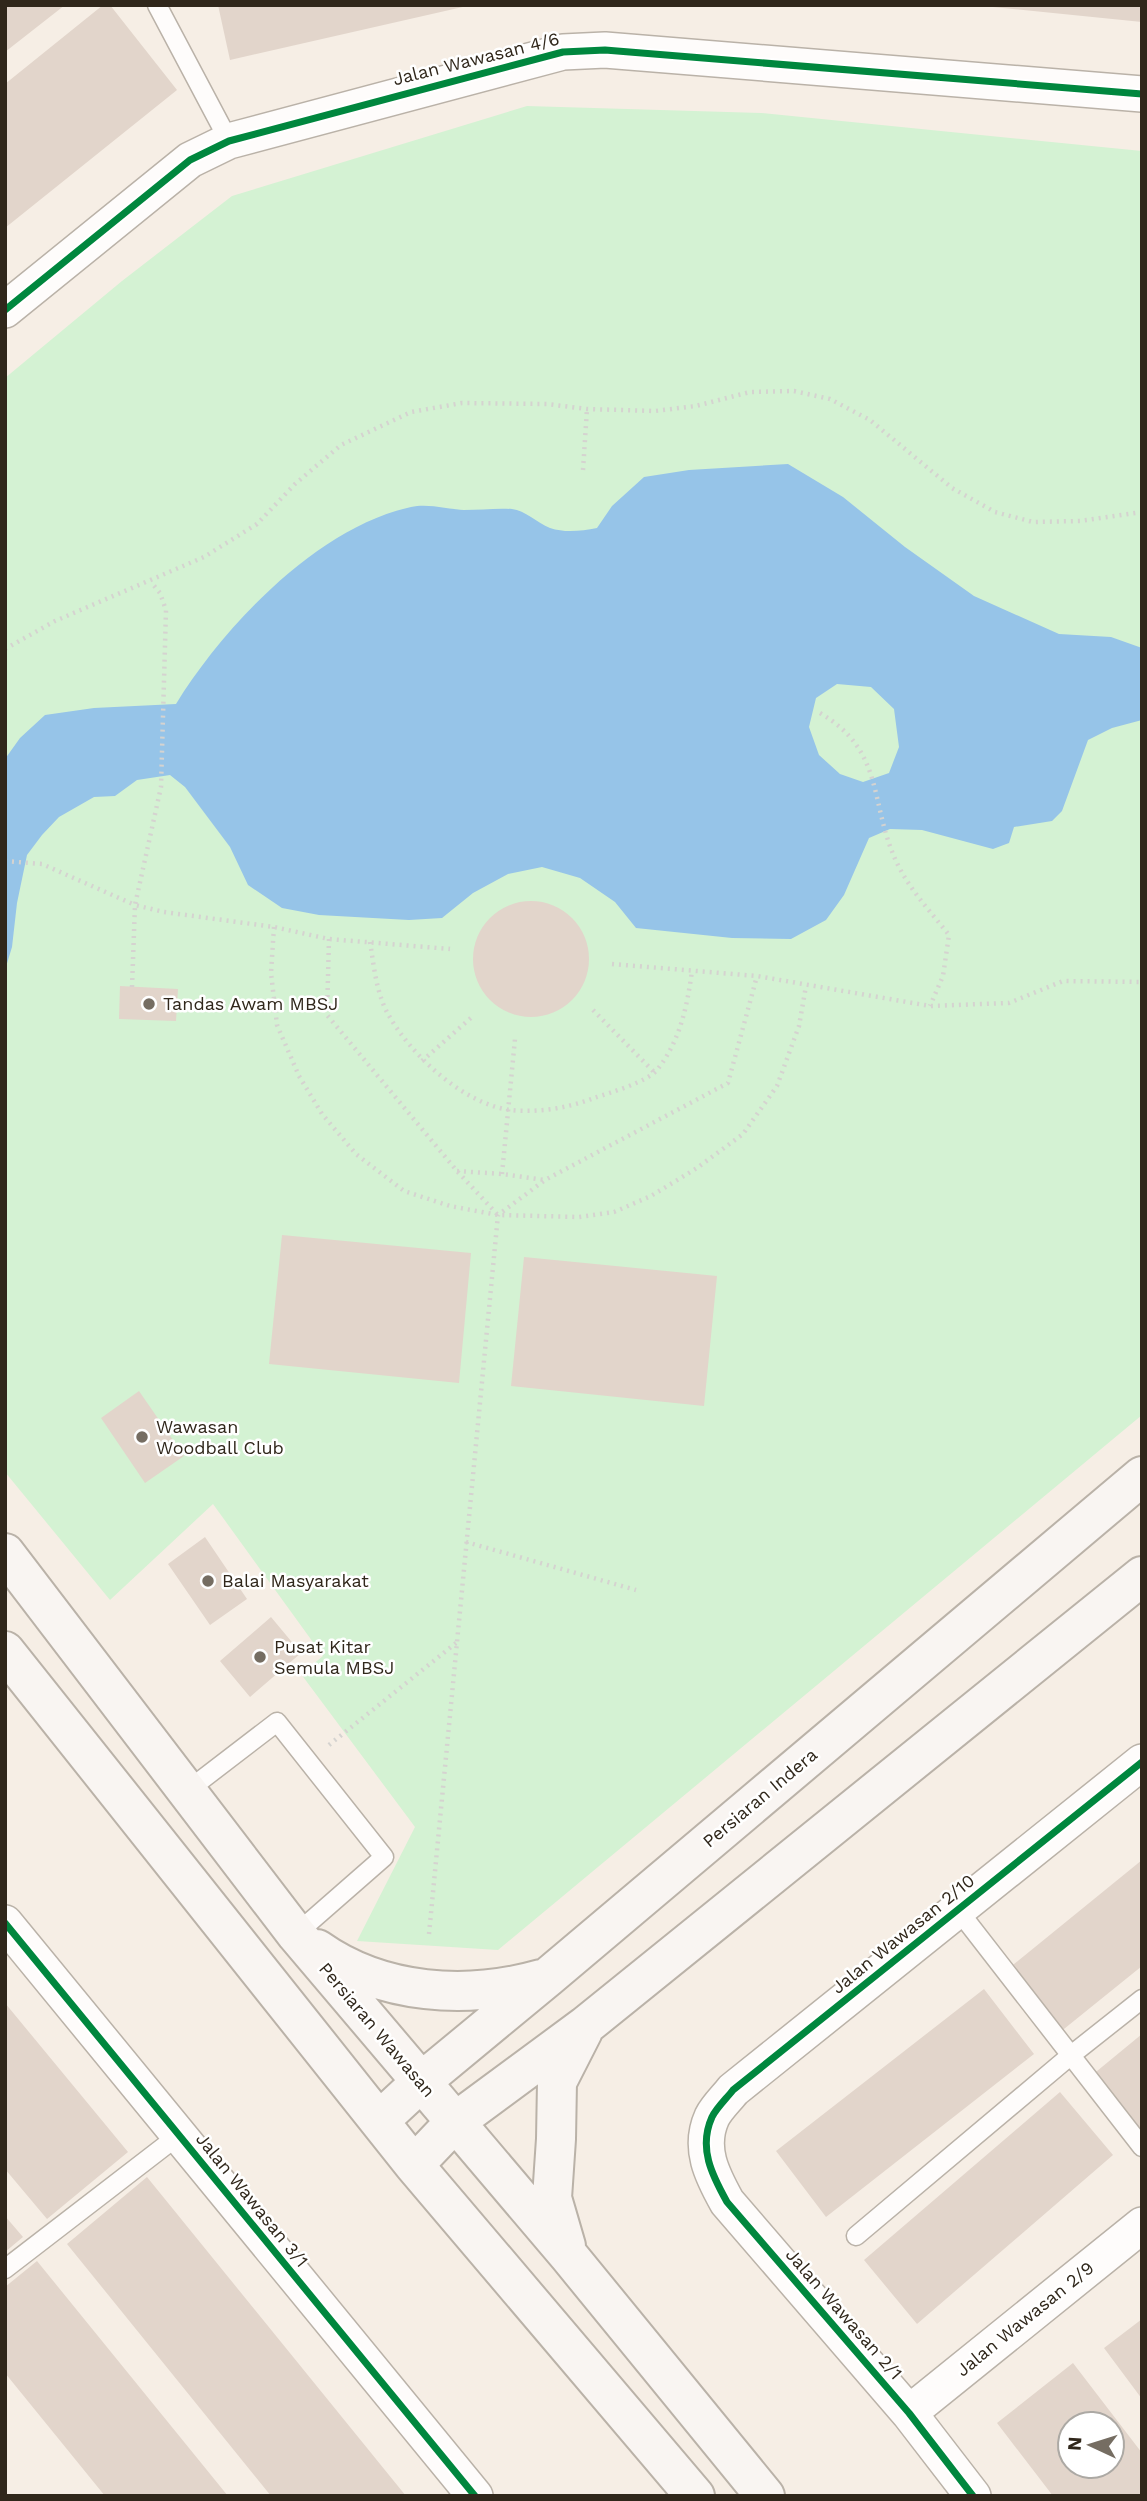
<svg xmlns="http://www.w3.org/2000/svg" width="1147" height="2501" viewBox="0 0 1147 2501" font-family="'Work Sans',sans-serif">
  <rect width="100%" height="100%" fill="#f6eee5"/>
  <path fill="#d4f2d3" d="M527,106L761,113L1142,151V1415L498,1950L357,1941L415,1827L301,1674L323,1656L213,1504L110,1600L5,1472V378L122,281L232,196Z"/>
  <path fill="#96c4e8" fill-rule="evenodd" d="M788,464L843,497L905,547L974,596L1059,634L1111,637L1142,648V720L1112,728L1088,740L1062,811L1052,821L1014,827L1009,843L993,849L922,830L890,829L869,838L844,895L826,920L791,939L732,938L636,928L615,902L580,878L542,867L508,874L473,893L442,918L409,920L319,915L282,908L248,885L230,847L185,787L170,775L137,780L115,796L94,797L59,817L42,835L27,855L17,903L12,947L5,970V759L20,738L45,715L94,708L176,704C224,626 318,527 411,507C427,503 448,509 464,510C480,510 496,508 512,509C525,510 537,523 550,528C565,533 581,531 597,528L612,506L644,477L689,470ZM837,684L871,687L894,709L899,747L889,773L863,782L840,774L819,755L809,727L816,698Z"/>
  <path fill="#e2d5cb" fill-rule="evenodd" d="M5,5H65L5,52Z
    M103,5H110L177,90L5,228V84Z
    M218,5H467V6L230,60Z
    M993,5H1142V22L993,7Z
    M473 959a58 58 0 1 1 116 0a58 58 0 1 1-116 0Z
    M120,986L178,989L176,1021L119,1019Z
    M282,1235L471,1253L459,1383L269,1364Z
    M524,1257L717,1276L704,1406L511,1386Z
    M139,1391L184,1456L145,1483L101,1418Z
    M205,1537L247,1599L210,1625L168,1564Z
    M271,1617L301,1653L250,1697L220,1661Z
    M1142,1860V1966L1059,2033L1008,1969Z
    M984,1989L1034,2054L826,2217L776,2151Z
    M5,2003L128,2152L47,2219L5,2169Z
    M1142,2034V2138L1091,2076Z
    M1060,2092L1113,2155L917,2324L864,2260Z
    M147,2177L406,2496H271L67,2244Z
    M5,2216L23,2237L5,2252Z
    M37,2261L228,2496H105L5,2373V2287Z
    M1142,2319V2399L1104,2348Z
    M1073,2363L1142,2453V2496H1053L997,2423ZM1070,2424H1112V2466H1070Z"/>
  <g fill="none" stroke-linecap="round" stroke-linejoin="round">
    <g stroke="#bab2a8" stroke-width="21">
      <path id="service" d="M157,5L229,141
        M187,1791L277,1722L384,1857L296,1934
        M958,1910L1142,2147
        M856,2236L1070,2056L1142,1999
        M5,2269L179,2135"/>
    </g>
    <g stroke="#bab2a8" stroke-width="38">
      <path id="minor" d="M5,310L190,160L229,141L563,52L605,50L1142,94
        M5,1923L475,2496
        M909,2413L1142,2225
        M973,2496L909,2413L727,2202C712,2175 698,2148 712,2117C717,2107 727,2098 733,2090L1142,1762"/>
    </g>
    <g stroke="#bab2a8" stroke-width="42">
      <path id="secondary" d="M5,1553L296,1934L569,2256L765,2496
        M5,1651L414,2165L695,2496
        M317,1949C382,1995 467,2000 541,1979
        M379,2121L421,2082L548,1977L1142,1476
        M414,2165L455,2122L585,2026L1142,1576
        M566,2246L552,2198L556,2139L557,2082L583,2031"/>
    </g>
    <path stroke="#d5d3d0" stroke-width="4.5" stroke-dasharray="2 5" stroke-linecap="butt" d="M583,470L587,409
      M5,649L55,621L204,557L257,524L295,484L341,445L411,412L462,403L547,404L587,409L655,411L696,406L750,392L794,391L830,399L870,420L952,488L995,512L1033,522L1080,521L1142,512
      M820,713C885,751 869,802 896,861C909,889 930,911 949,935L943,976L930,1006
      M5,861L42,864L135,905L161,787L166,610L160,593L151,582
      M274,927L271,973L277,1025L299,1076L322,1114L356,1154L404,1191L450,1206L498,1215L579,1217L614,1212L651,1196L697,1168L743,1134L777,1086L799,1026L806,986
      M329,939L327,1015L457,1171L497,1214
      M370,942C374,966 376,992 388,1014C410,1054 463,1104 510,1110C538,1113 568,1108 594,1098C609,1093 647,1082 657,1070C680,1041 687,1007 692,971
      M612,964L757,976L930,1006L1009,1003L1063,981L1142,982
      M132,987L135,905L164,912L274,927L329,939L450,949
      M593,1010L655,1073
      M422,1061L473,1016
      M457,1171L502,1174L545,1180
      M502,1174L515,1039
      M466,1542L636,1590
      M329,1745L456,1643
      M429,1934L498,1215L545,1180L728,1083L757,976"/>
    <use href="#service" stroke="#fefcfb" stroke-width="18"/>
    <use href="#minor" stroke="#fefcfb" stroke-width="35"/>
    <use href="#secondary" stroke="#f9f5f2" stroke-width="38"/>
    <g stroke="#fff" stroke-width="11">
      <path id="cycleway" d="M5,310L190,160L229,141L563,52L605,50L1142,94
        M5,1923L475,2496
        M973,2496L909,2413L727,2202C712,2175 698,2148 712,2117C717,2107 727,2098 733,2090L1142,1762"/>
    </g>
    <use href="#cycleway" stroke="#00873e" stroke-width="7"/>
  </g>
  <g fill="#756d62" stroke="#fff" stroke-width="2.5">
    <circle cx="149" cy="1004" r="7"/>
    <circle cx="142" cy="1437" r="7"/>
    <circle cx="208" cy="1581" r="7"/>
    <circle cx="260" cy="1657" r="7"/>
  </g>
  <g text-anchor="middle" stroke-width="5" stroke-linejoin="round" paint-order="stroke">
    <g font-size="18" fill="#30271b" stroke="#fff">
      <text transform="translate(476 59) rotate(-14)" y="6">Jalan Wawasan 4/6</text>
      <text transform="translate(760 1798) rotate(-40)" y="6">Persiaran Indera</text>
      <text transform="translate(903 1934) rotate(-39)" y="6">Jalan Wawasan 2/10</text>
      <text transform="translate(377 2030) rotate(50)" y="6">Persiaran Wawasan</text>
      <text transform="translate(252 2200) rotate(51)" y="6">Jalan Wawasan 3/1</text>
      <text transform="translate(844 2314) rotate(49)" y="6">Jalan Wawasan 2/1</text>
      <text transform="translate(1025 2319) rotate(-39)" y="6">Jalan Wawasan 2/9</text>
    </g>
    <g font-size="18" fill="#30271b" stroke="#fff" text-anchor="start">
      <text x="163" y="1010">Tandas Awam MBSJ</text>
      <text x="156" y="1433">Wawasan<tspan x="156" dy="21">Woodball Club</tspan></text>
      <text x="222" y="1587">Balai Masyarakat</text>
      <text x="274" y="1653">Pusat Kitar<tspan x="274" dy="21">Semula MBSJ</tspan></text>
    </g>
  </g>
  <rect width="1147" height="2501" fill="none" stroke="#30271b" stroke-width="14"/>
  <g transform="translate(1091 2445) rotate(274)"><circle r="33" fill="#ffffff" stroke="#aca9a4" stroke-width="2"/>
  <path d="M0-5L12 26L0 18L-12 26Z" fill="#756d62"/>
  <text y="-10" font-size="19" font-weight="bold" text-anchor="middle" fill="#30271b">N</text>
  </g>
</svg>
